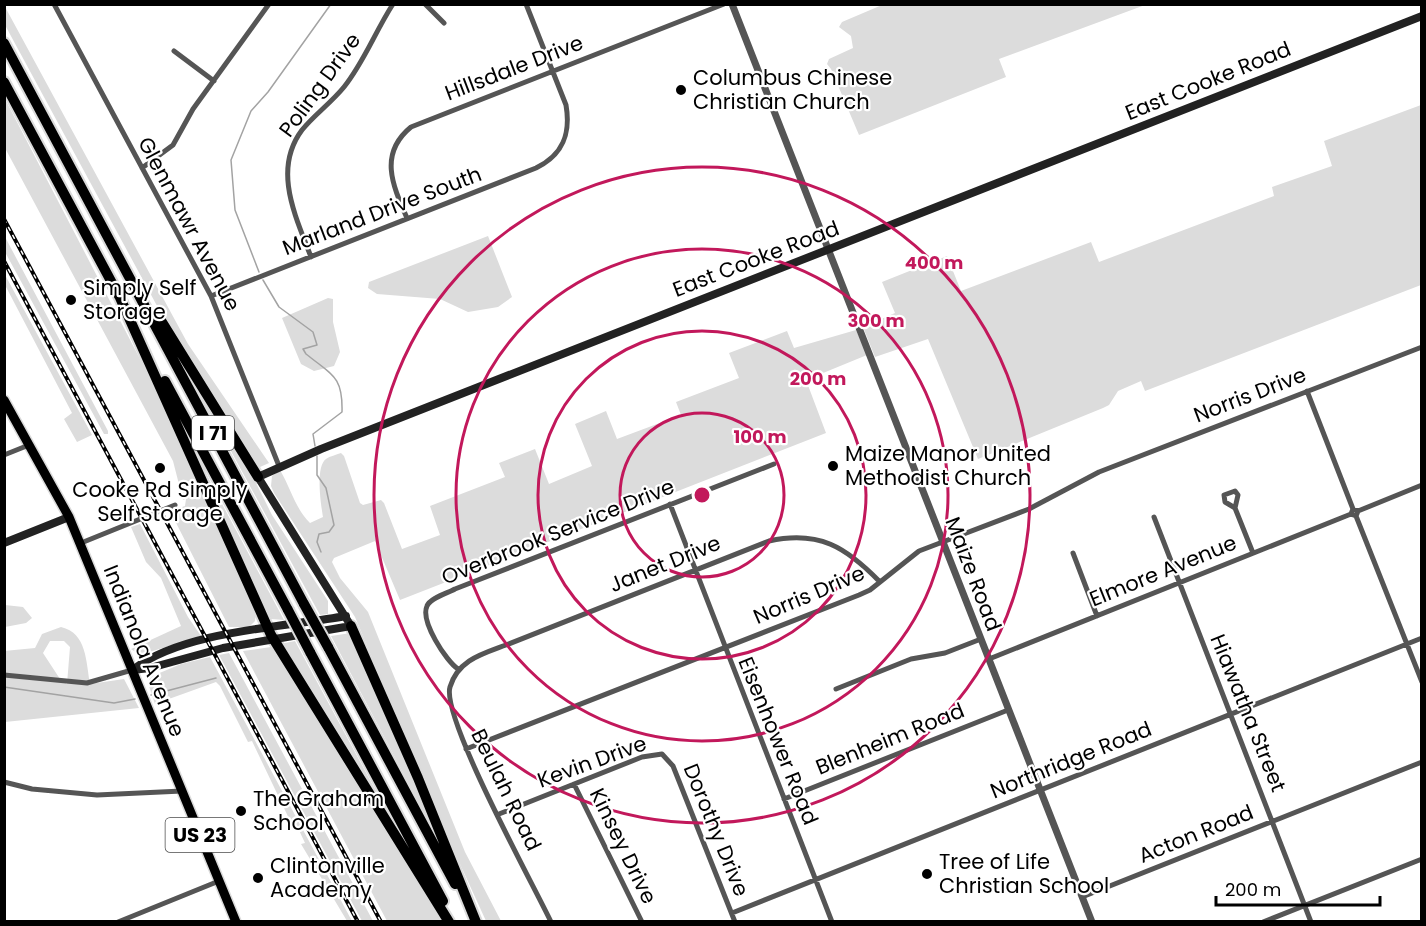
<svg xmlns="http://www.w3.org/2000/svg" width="1426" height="926" viewBox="0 0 1426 926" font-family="Poppins,sans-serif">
  <rect width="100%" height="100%" fill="#fff"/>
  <path fill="#dcdcdc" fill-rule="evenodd" d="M4,5L188,344L269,463L260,467L255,464L156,304L5,25Z
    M882,5V4L1145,5L999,59L1006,77L859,135L831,69L827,64L829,59L853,48L851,36L839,27L842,22Z
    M4,97L152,382L256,614L255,621L249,627H229L170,511L185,506L186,499L183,500L173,461L5,148Z
    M1421,105V285L1145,391L1141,381L1118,391L1109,405L1103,408L978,459L928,339L875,357L863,327L895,313L882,282L947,256L961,291L1091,242L1099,262L1274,196L1272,187L1332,166L1324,141Z
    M4,235L108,431V434H104L5,252Z
    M488,236L512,297L498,307L468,312L440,299L377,294L368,288L369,282Z
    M4,273L92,435L77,442L64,419L72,413L5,285Z
    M328,298L333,299V322L340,352L334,366L314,371L301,364L282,318Z
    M856,330L867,355L806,380L826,433L400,600L375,541L334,558L332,562L340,578L368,612L465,852L501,921H486L449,840L355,617L274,493L271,486L272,476L280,470C291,489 295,508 310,523L323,517C321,505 315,467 326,459C330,456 336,455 341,453L344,456L360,503L363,505L381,500L384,503L402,549L440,535L430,506L505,477L499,463L535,449L549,484L592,466L575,424L606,411L617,439L681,415L676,402L739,378L729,353L787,331L794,348Z
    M210,406L247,465L272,515L328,601V614L320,615L207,407Z
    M189,442L284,620L271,619Z
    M140,524L188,617L201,636L140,655L131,649L181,626L161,578L146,562L131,527Z
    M5,605L23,607L32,618L26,623L5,627Z
    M61,627C87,633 86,662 90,684L124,679L139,708L5,722L4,651L35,648L42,634ZM50,641H64L70,647L67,684L60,679L43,653Z
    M351,633L438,839L331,636Z
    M295,641L383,804L381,805L280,644Z
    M271,647L404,853L443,921H387L243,651Z
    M229,653L373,921H362L219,655Z
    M210,657L352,921H347L301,844L305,843L298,828L294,829L252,741L248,742L220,686L216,682L155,704L148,683L150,677L181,664Z"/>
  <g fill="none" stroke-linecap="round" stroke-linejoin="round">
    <path stroke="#a3a3a3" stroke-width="1.5" d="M259,272L235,210L231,160L251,111L268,92L331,4
      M263,280L279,307L313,332L317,345L303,349L306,354C332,375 343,376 342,412L313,434L315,446
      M317,456V475L326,488L334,525L329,532L319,534L317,542L321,552
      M4,687L114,703L135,699
      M151,695L216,678"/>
    <g stroke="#dbdbdb" stroke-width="12">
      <path id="primary" d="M4,400L69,517L236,922"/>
    </g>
    <g stroke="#dbdbdb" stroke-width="14">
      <path id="motorway" d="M4,43L304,604
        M4,82L119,296
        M117,291L271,635L449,922
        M160,319L258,477
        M165,381L288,610
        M351,626L418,778L476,922
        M328,647L455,884
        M310,652L443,901"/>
    </g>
    <path stroke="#555" stroke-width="5" d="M54,4L211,296L279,466
      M425,4L444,23
      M174,51L214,81
      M142,168L173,145L193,109L269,4
      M407,218C393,186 378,154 411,127L724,4
      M311,257C296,217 272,170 302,130C314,115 331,103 344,87C364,62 375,32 393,4
      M211,296L536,168C563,155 571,134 566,105L526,4
      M1307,391L1353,509
      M4,455L29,445
      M670,504L832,922
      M1235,508L1225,502L1224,495L1235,491L1238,495L1235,508L1253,553
      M1358,511L1422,485
      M1356,516L1422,682
      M1154,517L1311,922
      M81,543L175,505
      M1073,553L1097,616
      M989,659L1351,514L1356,516L1358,511L1353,509L1351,514
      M458,669C446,661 420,621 427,606C430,598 448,593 455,589L774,464
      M4,675L87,683L132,670
      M836,689L911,659L945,653L981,639
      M466,749L859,595L870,590L919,551L1029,509L1099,472L1422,347
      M4,782L32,789L97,795L182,791
      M574,784L642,922
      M784,799L1008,710
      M499,814L642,757L662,754L673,766L735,922
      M1082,897L1422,762
      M732,913L1422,638
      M118,922L219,881
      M551,922C533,884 441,717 450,687C458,660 482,654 506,645L769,541C819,530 846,547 880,582
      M1263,922L1422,859"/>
    <path stroke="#555" stroke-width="7" d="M732,4L1092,922"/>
    <path stroke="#222" stroke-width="8" d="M4,543L69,517
      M134,669C183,631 284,627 346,616
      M132,670L150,668L223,648L351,626L258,477L321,449L1422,16"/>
    <use href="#primary" stroke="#000" stroke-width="9"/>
    <use href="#motorway" stroke="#000" stroke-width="10"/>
    <g stroke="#000" stroke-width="4">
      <path id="rail" d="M4,219L381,922
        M4,261L358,922"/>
    </g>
    <use href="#rail" stroke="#fff" stroke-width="1.5" stroke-dasharray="4.5" stroke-linecap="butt"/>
    <g stroke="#dbdbdb" stroke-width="14" stroke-linecap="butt">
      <path id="motorway-bridge" d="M304,604L328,647
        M288,610L310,652"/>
    </g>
    <use href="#motorway-bridge" stroke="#000" stroke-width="10"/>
  </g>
  <g fill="none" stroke="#c2185b" stroke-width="3">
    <circle cx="702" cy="495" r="82"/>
    <circle cx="702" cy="495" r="164"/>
    <circle cx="702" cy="495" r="246"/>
    <circle cx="702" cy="495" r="328"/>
  </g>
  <g fill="#000" stroke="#fff" stroke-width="2">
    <circle cx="681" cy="90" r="6"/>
    <circle cx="71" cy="300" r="6"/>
    <circle cx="833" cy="466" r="6"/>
    <circle cx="160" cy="468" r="6"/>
    <circle cx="241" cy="811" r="6"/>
    <circle cx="927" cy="874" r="6"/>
    <circle cx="258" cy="878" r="6"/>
  </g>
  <g text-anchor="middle" stroke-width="4.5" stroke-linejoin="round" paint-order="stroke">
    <g fill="#fff" stroke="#4c4c4c" stroke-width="1.5">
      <rect x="192" y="416" width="42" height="34" rx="4.5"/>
      <rect x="165.5" y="818" width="69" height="34" rx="4.5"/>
    </g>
    <g font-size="20" font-weight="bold" fill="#000">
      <text x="213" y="440">I 71</text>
      <text x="200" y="842">US 23</text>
    </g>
    <g font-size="21" fill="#000" stroke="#fff">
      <text transform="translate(514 68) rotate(-21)" y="7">Hillsdale Drive</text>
      <text transform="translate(1208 81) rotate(-22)" y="7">East Cooke Road</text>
      <text transform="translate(320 85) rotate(-54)" y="7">Poling Drive</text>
      <text transform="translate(382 211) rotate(-21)" y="7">Marland Drive South</text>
      <text transform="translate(189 224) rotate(62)" y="7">Glenmawr Avenue</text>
      <text transform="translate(756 259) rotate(-21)" y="7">East Cooke Road</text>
      <text transform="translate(1250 395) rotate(-21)" y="7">Norris Drive</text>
      <text transform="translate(558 532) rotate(-22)" y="7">Overbrook Service Drive</text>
      <text transform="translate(665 564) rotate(-22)" y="7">Janet Drive</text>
      <text transform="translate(1163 571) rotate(-22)" y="7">Elmore Avenue</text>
      <text transform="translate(973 574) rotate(69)" y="7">Maize Road</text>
      <text transform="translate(809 595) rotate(-23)" y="7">Norris Drive</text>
      <text transform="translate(144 651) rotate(68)" y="7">Indianola Avenue</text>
      <text transform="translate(1248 713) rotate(68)" y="7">Hiawatha Street</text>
      <text transform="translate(890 739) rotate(-22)" y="7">Blenheim Road</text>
      <text transform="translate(778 741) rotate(68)" y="7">Eisenhower Road</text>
      <text transform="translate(1071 760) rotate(-22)" y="7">Northridge Road</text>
      <text transform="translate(592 762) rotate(-20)" y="7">Kevin Drive</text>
      <text transform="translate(506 790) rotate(64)" y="7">Beulah Road</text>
      <text transform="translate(716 830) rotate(68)" y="7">Dorothy Drive</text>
      <text transform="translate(1196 834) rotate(-22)" y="7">Acton Road</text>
      <text transform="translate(623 846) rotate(64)" y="7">Kinsey Drive</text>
    </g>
    <g font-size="21" fill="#000" stroke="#fff" text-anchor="start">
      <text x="693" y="85">Columbus Chinese<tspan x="693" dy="24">Christian Church</tspan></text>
      <text x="83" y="295">Simply Self<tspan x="83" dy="24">Storage</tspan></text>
      <text x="845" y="461">Maize Manor United<tspan x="845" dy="24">Methodist Church</tspan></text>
      <text x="160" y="497" text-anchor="middle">Cooke Rd Simply<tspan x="160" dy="24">Self Storage</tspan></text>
      <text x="253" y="806">The Graham<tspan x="253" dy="24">School</tspan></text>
      <text x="939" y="869">Tree of Life<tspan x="939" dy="24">Christian School</tspan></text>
      <text x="270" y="873">Clintonville<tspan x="270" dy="24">Academy</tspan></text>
    </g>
  </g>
  <circle cx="702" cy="495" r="9" fill="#c2185b" stroke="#fff" stroke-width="3"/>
  <g font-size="18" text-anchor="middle" font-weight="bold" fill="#c2185b" stroke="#fff" stroke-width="4.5" stroke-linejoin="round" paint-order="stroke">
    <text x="934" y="269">400 m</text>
    <text x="876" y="327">300 m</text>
    <text x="818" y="385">200 m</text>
    <text x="760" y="443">100 m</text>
  </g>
  <rect width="1426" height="926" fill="none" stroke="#000000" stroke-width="12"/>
  <path d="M1216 896v9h164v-9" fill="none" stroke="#000000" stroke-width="3"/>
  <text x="1225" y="896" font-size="18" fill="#000000" stroke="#ffffff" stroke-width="4.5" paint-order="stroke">200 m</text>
</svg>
